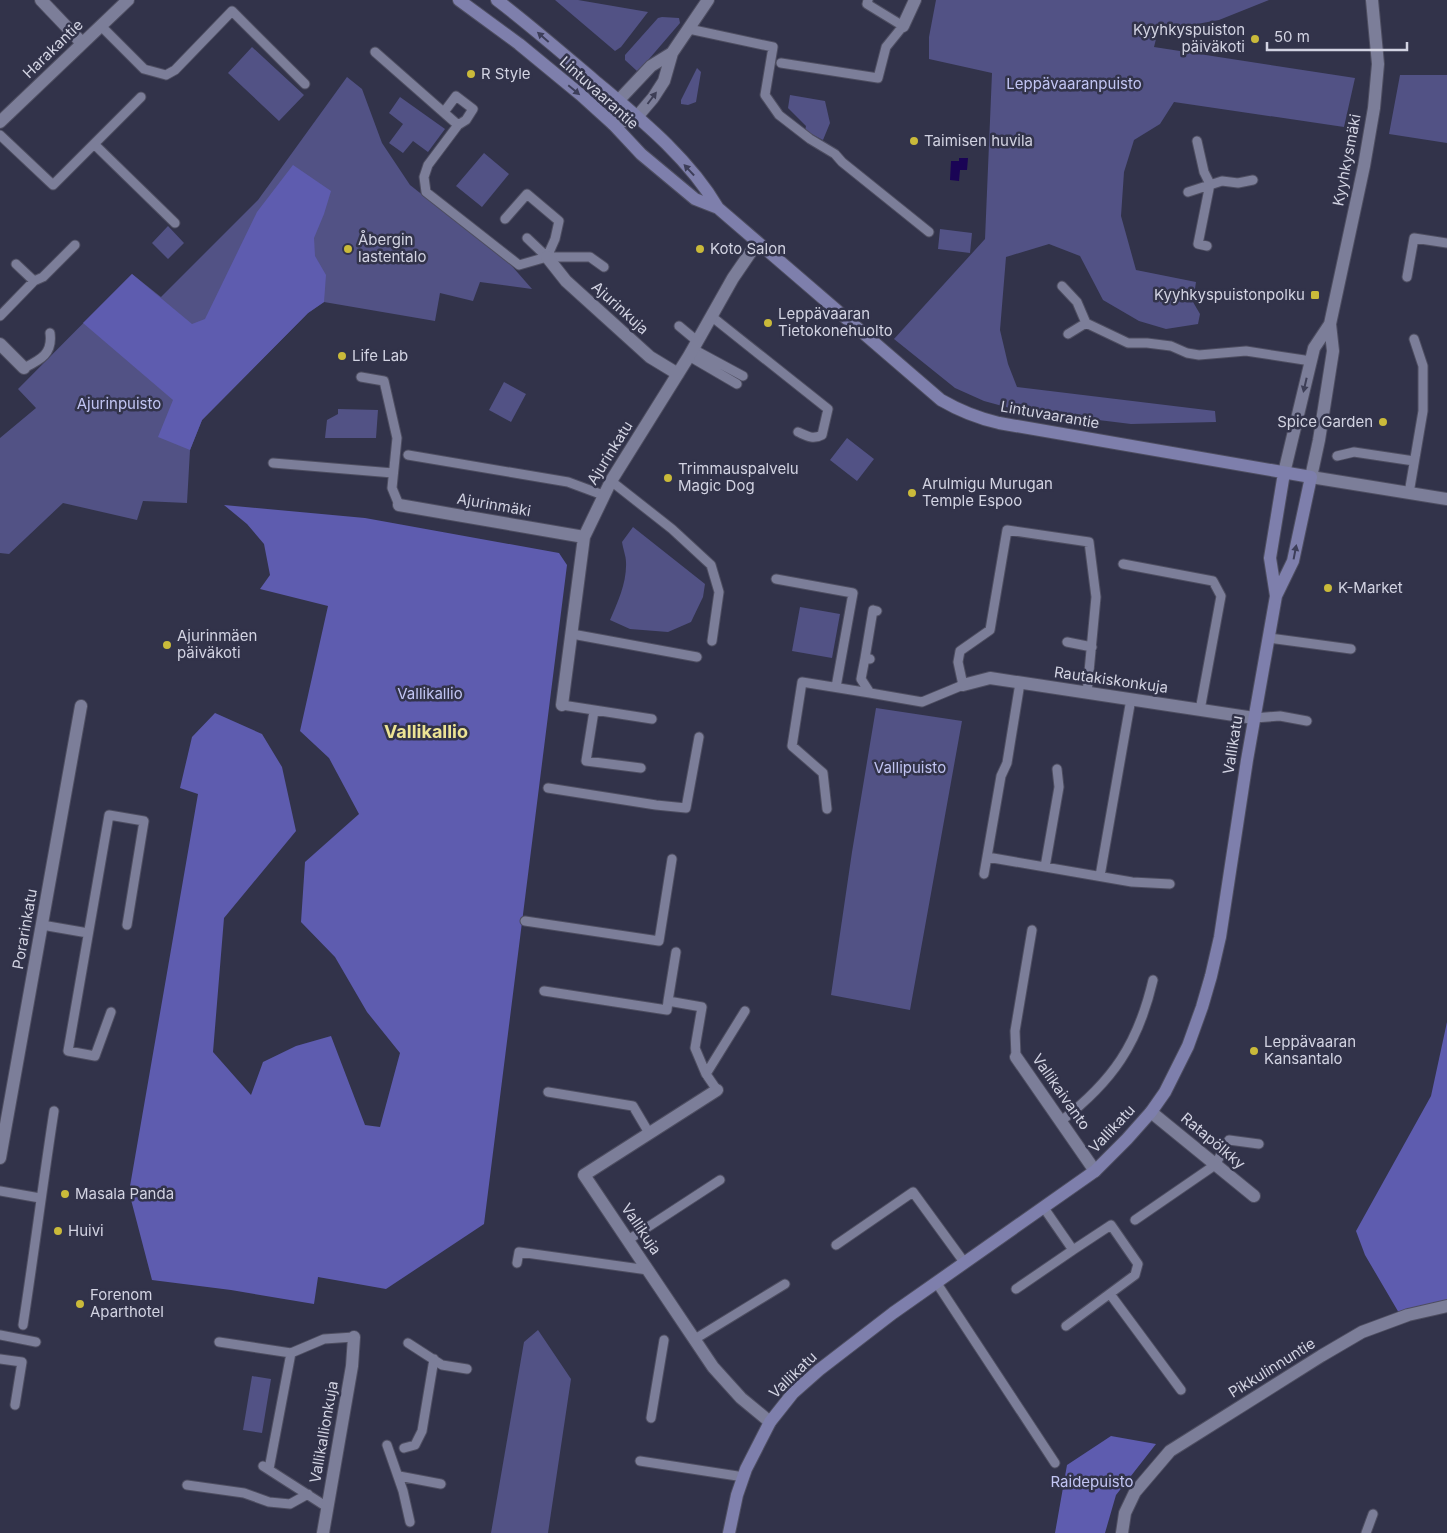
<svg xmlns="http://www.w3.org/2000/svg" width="1447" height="1533" viewBox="0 0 1447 1533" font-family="Inter,sans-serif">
  <rect width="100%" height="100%" fill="#32334a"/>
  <path fill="#525285" d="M555,0H578L648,12L621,47L615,51Z
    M936,0H1269L1219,20L1158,31L1154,47L1355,78L1344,127L1174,102L1160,124L1134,140L1124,172L1121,216L1136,270L1196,282L1193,302L1200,314L1198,324L1166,329L1139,321L1103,300L1080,256L1049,244L1006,257L1000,330L1008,364L1017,387L1215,411L1216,422L1131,424L1017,410L984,401L955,388L894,339L985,239L992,73L929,59V37Z
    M662,17L679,18L680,23L643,66L637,71L625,60V55L658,18Z
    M252,47L304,95L279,121L228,73Z
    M697,68L701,72L696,102L688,105L681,104V100Z
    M1400,75H1447V143L1389,134Z
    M347,77L362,89L382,143L410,185L511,265L532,289L480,282L473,301L440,293L435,321L324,302L308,313L202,420L190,450L187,503L143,501L137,520L63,503L9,554L0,553V438L36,408L18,389L132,274L161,297L258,200Z
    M790,95L825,101L830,123L823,140L805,131L806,126L788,108Z
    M400,97L445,129L428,152L413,141L403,153L389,143L403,124L389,113Z
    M484,153L509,174L482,207L456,186Z
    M168,226L184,243L168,259L152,243Z
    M940,229L972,233L970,253L938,249Z
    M504,382L526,394L511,422L489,410Z
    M338,409L378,410L376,438H325L327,420L338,414Z
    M847,438L874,459L857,481L830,460Z
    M633,527L705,584L703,597L691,622L668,632L630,629L610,620C618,602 627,582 626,562C626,556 623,549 622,542Z
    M800,607L840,614L832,658L792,651Z
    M876,708L962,721L910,1010L831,995L852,852Z
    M538,1330L571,1379L548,1533H491L524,1342Z
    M252,1376L271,1379L262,1433L243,1430Z"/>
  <path fill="#5e5caf" d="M293,165L331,191L324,214L314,238L315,256L326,275L324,302L308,313L202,420L190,450L158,437L173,400L83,323L132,274L192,324L205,319L257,212Z
    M224,505L365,518L559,553L567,565L484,1224L386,1289L318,1277L314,1304L231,1290L152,1280L129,1192L198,794L180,788L192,737L215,713L262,734L282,767L296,831L224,918L213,1052L251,1095L263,1062L296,1046L331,1036L365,1125L380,1127L400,1053L367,1012L335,957L301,922L305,862L359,814L329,758L300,731L328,606L260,589L270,575L264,544L247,524Z
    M1447,1022V1301L1399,1313L1365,1255L1356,1231L1431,1096Z
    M1111,1436L1156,1444L1116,1495L1105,1533H1055L1067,1465Z"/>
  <path fill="#1a0455" d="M959,158H968L967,170H960L959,181L950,180L951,161H959Z"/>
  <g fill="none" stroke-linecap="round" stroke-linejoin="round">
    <g stroke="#4e4e61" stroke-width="11">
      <path id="service" d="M101,26L144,69L166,75L175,70L232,11L305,84
        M689,29L773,47L765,95L779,115L810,139L835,154L842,162L929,232
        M375,52L458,125L428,165L424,177L426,192L519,265L547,257H590L604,267
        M781,63L878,78L886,47L903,26L867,4L868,0
        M444,112L456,96L473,109L466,120L458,125
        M0,135L53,185L141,97
        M1197,141L1204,172L1210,184L1198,244L1207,246
        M94,144L175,223
        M1188,192L1222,181L1238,183L1253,180
        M505,219L527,194L559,221L555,239L547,257
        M527,238L547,257
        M1407,277L1414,238L1447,243
        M34,281L43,277L75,245
        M1062,286L1077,302L1086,323L1128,343H1147L1171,346L1187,353L1199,355L1246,351L1311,361
        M0,316L34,281L16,264
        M711,316L828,409L822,435C813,440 807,436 798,432
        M679,326L697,341
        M1068,334L1086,323
        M693,349L743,376
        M689,356L737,384
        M24,368C40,360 53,354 50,333
        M361,377L384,381L397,438L392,488L399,505
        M408,455L568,482L603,495
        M1337,456L1354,452L1414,461
        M273,463L393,473
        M611,481L672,529L711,565L719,592L712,641
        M1409,493L1423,411V366L1414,339
        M1123,564L1213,581L1221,596L1200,710
        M776,579L853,593L836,687
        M572,634L697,657
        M1269,638L1351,649
        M1067,642L1092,647
        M865,658L861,679L870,693L922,702L963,685L958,662L960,651L990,630L1007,530L1089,542L1096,597L1087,693
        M870,659L865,658L873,610L877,611
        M562,705L652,719
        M594,711L586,761L641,768
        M1254,718L1280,716L1307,721
        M548,788L656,805L686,808L699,737
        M827,809L823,773L792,746L802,682L870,693
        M987,857L1132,882L1170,884
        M1045,867L1059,787L1057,769
        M984,874L1001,776L1007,763L1020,683
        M1100,876L1131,699
        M525,921L659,941L672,859
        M42,925L88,933
        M544,991L667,1010L668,1001L702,1007L695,1048L706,1074
        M668,1001L676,952
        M111,1012L95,1056L68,1051L109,815L144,821L127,925
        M1016,1057L1015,1031L1032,930
        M717,1090L706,1074L745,1011
        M548,1092L633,1106L649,1133
        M1061,1121C1113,1081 1138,1044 1153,980
        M0,1191L40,1198
        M1135,1220L1215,1165L1229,1140L1259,1144
        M628,1240L720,1180
        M836,1245L913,1192L964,1262
        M517,1263L519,1252L648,1270
        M936,1282L1055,1463
        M1016,1289L1073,1250L1044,1208
        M1110,1294L1181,1390
        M23,1325C34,1254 43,1182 54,1111
        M1066,1326L1135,1275L1138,1264L1111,1225L1073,1250
        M0,1335L36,1342
        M695,1339L785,1284
        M219,1342L291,1353L324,1339L354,1337
        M408,1343L442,1365L467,1369
        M0,1359L22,1362L15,1405
        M651,1418L664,1340
        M387,1445L403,1491L410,1522
        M404,1448L415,1445L422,1431L434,1359
        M640,1461L744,1477
        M263,1466L327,1507
        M269,1469L291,1353
        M399,1476L441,1484
        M187,1485L244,1493L269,1502L290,1504L308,1494
        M1366,1533L1373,1514"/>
    </g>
    <g stroke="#4e4e61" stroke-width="14">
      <path id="minor" d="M41,0L82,43
        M903,26L915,0
        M672,53L651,66L618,101L613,124L636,118L653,98L664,81L672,53L708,0
        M0,122L128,0
        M547,257L566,281L650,357L678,374
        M0,344L24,368
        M1284,473L1314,348L1330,324
        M1311,477L1319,440L1333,351L1330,324L1364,166L1374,108L1378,64L1372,0
        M399,505L584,537
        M963,685L990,678L1254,718
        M562,705L584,537L611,481L689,356L733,278L757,243
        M1016,1057L1095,1171
        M717,1090L584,1175L713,1367L741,1398L770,1422
        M1151,1112L1254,1196
        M0,1158L81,706
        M323,1533L352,1366L354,1337
        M1122,1533L1125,1513L1135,1492L1170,1451L1321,1356L1362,1332L1408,1315L1447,1306"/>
    </g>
    <g stroke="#4e4e61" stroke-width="14">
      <path id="tertiary" d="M1311,477L1447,499"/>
    </g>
    <g stroke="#4e4e61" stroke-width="14">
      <path id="secondary" d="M459,0L519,44L581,95L613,124L641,154L695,199L718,208L941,400C960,411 977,418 999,423L1311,477L1293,561L1276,596L1247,760L1220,937L1211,976L1202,1007L1188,1046L1165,1092L1151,1112L1127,1139L1095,1171L893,1313L819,1370L793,1393L770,1422L746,1469L737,1495L729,1533
        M497,0C531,26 562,53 594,80C639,118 688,157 718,208
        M1276,596L1270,558L1284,473"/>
    </g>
    <use href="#service" stroke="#7c7e99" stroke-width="9"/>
    <use href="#minor" stroke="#7c7e99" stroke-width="12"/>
    <use href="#tertiary" stroke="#7c7e99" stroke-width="12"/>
    <use href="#secondary" stroke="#7e7fac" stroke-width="12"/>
  </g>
  <defs><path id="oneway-solid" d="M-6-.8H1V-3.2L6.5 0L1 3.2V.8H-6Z" transform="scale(1.25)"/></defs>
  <g fill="#3d3e59">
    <use href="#oneway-solid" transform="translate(543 37) rotate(-139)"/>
    <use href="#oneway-solid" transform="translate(574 90) rotate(40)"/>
    <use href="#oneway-solid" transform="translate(689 170) rotate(-133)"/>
    <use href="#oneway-solid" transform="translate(1295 552) rotate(-79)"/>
  </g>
  <g fill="#3d3e56">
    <use href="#oneway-solid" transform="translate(652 98) rotate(-53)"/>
    <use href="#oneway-solid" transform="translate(1305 385) rotate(103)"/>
  </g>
  <g fill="#caba3a" stroke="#32334a" stroke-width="2">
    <circle cx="1255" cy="39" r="5"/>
    <circle cx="471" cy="74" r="5"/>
    <circle cx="914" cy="141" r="5"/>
    <circle cx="348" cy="249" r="5"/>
    <circle cx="700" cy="249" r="5"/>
    <rect x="1310" y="290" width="10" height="10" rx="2.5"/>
    <circle cx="768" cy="323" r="5"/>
    <circle cx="342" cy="356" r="5"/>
    <circle cx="1383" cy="422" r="5"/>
    <circle cx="668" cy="478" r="5"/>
    <circle cx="912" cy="493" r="5"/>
    <circle cx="1328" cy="588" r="5"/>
    <circle cx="167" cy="645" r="5"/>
    <circle cx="1254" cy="1051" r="5"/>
    <circle cx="65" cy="1194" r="5"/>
    <circle cx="58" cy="1231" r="5"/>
    <circle cx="80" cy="1304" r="5"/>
  </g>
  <g text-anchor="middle" stroke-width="5" stroke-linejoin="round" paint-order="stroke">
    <g font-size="15" fill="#d2d3e2" stroke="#32334a" text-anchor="start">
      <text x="1245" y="35" text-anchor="end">Kyyhkyspuiston<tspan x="1245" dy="17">päiväkoti</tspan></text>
      <text x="481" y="79">R Style</text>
      <text x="924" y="146">Taimisen huvila</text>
      <text x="358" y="245">Åbergin<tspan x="358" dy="17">lastentalo</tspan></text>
      <text x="710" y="254">Koto Salon</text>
      <text x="1305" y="300" text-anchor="end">Kyyhkyspuistonpolku</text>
      <text x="778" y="319">Leppävaaran<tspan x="778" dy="17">Tietokonehuolto</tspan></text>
      <text x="352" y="361">Life Lab</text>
      <text x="1373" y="427" text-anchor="end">Spice Garden</text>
      <text x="678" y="474">Trimmauspalvelu<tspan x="678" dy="17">Magic Dog</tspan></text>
      <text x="922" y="489">Arulmigu Murugan<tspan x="922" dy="17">Temple Espoo</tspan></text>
      <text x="1338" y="593">K-Market</text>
      <text x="177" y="641">Ajurinmäen<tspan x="177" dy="17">päiväkoti</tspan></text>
      <text x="1264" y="1047">Leppävaaran<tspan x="1264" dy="17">Kansantalo</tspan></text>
      <text x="75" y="1199">Masala Panda</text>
      <text x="68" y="1236">Huivi</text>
      <text x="90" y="1300">Forenom<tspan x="90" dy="17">Aparthotel</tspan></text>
    </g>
    <g font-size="15" fill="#d2d3e2" stroke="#32334a">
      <text transform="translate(53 49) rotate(-44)" y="5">Harakantie</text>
      <text transform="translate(599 93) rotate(42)" y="5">Lintuvaarantie</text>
      <text transform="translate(1347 160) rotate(-79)" y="5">Kyyhkysmäki</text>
      <text transform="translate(620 308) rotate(42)" y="5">Ajurinkuja</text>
      <text transform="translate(1050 415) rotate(10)" y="5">Lintuvaarantie</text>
      <text transform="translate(610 453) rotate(-58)" y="5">Ajurinkatu</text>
      <text transform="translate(494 505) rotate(10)" y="5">Ajurinmäki</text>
      <text transform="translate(1111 680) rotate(8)" y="5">Rautakiskonkuja</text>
      <text transform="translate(1233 745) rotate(-81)" y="5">Vallikatu</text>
      <text transform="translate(25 929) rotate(-80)" y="5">Porarinkatu</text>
      <text transform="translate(1061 1092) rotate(55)" y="5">Vallikaivanto</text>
      <text transform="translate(1112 1129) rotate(-47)" y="5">Vallikatu</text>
      <text transform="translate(1213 1141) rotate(40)" y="5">Ratapölkky</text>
      <text transform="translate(641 1229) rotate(56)" y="5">Vallikuja</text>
      <text transform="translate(1272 1368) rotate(-32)" y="5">Pikkulinnuntie</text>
      <text transform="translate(793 1375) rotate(-44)" y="5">Vallikatu</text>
      <text transform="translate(324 1432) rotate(-80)" y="5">Vallikallionkuja</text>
    </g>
    <g font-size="15" fill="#c2c5f3" stroke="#32334a">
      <text x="1074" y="89">Leppävaaranpuisto</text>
      <text x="119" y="409">Ajurinpuisto</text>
      <text x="430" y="699">Vallikallio</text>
      <text x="910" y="773">Vallipuisto</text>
      <text x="1092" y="1487">Raidepuisto</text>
    </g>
    <g font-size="18" font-weight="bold" fill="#ece394" stroke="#32334a">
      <text x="426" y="738">Vallikallio</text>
    </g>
  </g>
  <path d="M1267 42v8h140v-8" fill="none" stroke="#d2d3e2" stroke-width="2.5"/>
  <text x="1274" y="42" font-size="15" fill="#d2d3e2" stroke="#32334a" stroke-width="4" paint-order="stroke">50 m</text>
</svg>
